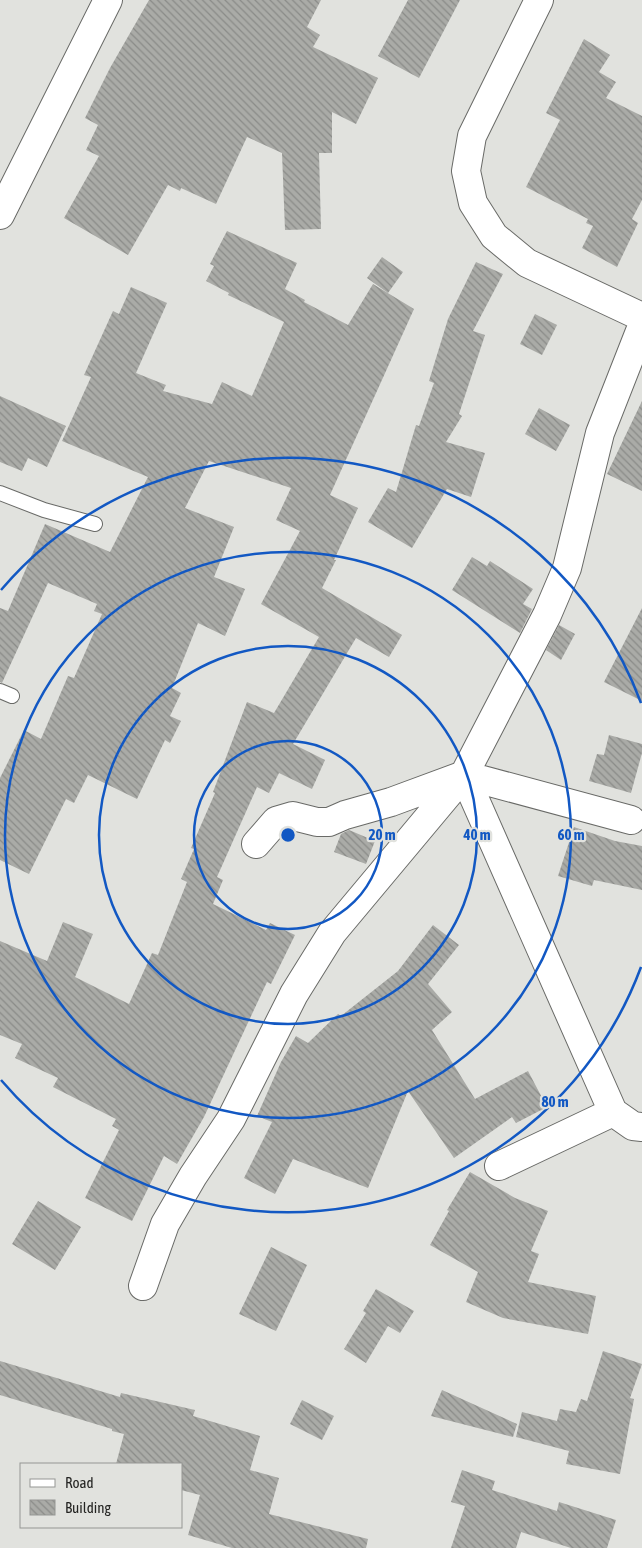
<svg xmlns="http://www.w3.org/2000/svg" width="642" height="1548" viewBox="0 0 642 1548" font-family="'Asap Condensed',sans-serif">
  <defs>
    <pattern id="building-back-hatch" width="6" height="6" patternUnits="userSpaceOnUse" patternTransform="scale(1.25)"><rect width="6" height="6" fill="#aaaba7"/><path d="M-1 5l2 2M0 0l6 6M5-1l2 2" fill="none" stroke="#8a8b88"/></pattern>
  </defs>
  <rect width="100%" height="100%" fill="#e1e2de"/>
  <path fill="url(#building-back-hatch)" d="M149,0H321L307,27L320,35L313,47L378,78L356,124L332,112V153H319L321,229L285,230L282,153L247,137L216,204L181,188L180,191L168,185L128,255L64,218L99,156L86,150L98,125L85,118L110,68Z
    M408,0H460L419,78L378,56Z
    M584,39L610,55L599,72L616,82L606,98L642,116V200L632,219L638,223L617,267L582,248L593,226L586,223L588,219L526,187L560,120L546,113Z
    M227,231L297,263L285,289L305,300L304,302L348,325L373,284L414,309L330,495L358,508L334,560H336L322,588L402,635L389,657L356,638L293,744L325,760L312,789L279,773L269,793L257,787L217,877L223,880L213,904L266,930L270,923L295,935L271,984L267,982L204,1117L177,1164L164,1156L132,1221L85,1198L119,1130L112,1126L116,1119L53,1087L58,1078L15,1058L22,1044L0,1035V941L47,961L63,922L93,934L75,977L129,1004L152,953L158,955L187,882L181,879L194,849L191,848L215,793L213,792L247,702L274,713L319,637L261,604L300,531L276,520L291,488L209,461L185,508L234,527L214,577L245,589L225,636L198,623L172,688L181,693L170,716L181,721L170,743L165,740L137,799L88,775L74,803L66,799L29,874L0,860V778L24,730L41,739L68,676L74,678L102,614L94,611L97,604L48,583L2,683L0,682V608L8,611L45,524L110,552L148,477L62,441L91,377L84,375L113,311L119,314L131,287L167,303L136,373L166,385L163,391L212,404L222,382L252,396L284,322L228,295L229,293L206,281L214,266L210,264Z
    M382,257L403,272L388,293L367,278Z
    M476,262L503,274L473,331L485,335L459,414L462,416L446,442L485,453L471,497L447,489L412,548L368,522L388,488L396,492L416,425L419,426L434,383L429,381L448,319Z
    M535,314L557,325L542,355L520,344Z
    M0,396L66,426L47,467L28,458L22,471L0,462Z
    M642,401V491L607,474Z
    M539,408L570,425L556,451L525,434Z
    M472,557L487,566L490,561L533,589L523,604L532,609L520,633L452,590Z
    M642,608V701L604,682Z
    M559,625L575,634L561,660L546,650Z
    M609,735L642,744V753L631,793L589,781L597,754L604,755Z
    M574,827L615,841L642,846V890L594,880L592,886L558,876Z
    M349,830L375,841L366,864L334,852L341,834Z
    M433,925L459,945L428,984L452,1012L432,1030L475,1099L528,1071L547,1107L516,1123L512,1117L454,1158L408,1091L368,1188L293,1159L275,1194L244,1178L272,1122L257,1116L281,1062L296,1036L308,1043L338,1014L341,1016L398,971Z
    M470,1172L515,1198L548,1211L531,1251L539,1254L528,1282L596,1296L588,1334L503,1318L466,1302L478,1272L430,1245L449,1211L447,1210Z
    M38,1201L81,1227L55,1270L12,1244Z
    M271,1247L307,1265L276,1331L239,1314Z
    M376,1289L414,1311L400,1333L388,1326L366,1363L344,1349L366,1313L363,1311Z
    M603,1351L642,1364L630,1398L634,1399L620,1474L566,1464L569,1451L516,1437L522,1412L557,1421L560,1409L576,1412L581,1399L587,1401Z
    M0,1361L120,1397L121,1393L195,1410L193,1416L260,1436L250,1470L279,1478L269,1514L368,1539L366,1548H232L188,1535L200,1495L181,1490V1464H116L124,1434L112,1431V1429L0,1395Z
    M442,1390L517,1424L513,1437L431,1416Z
    M302,1400L334,1416L322,1440L290,1424Z
    M462,1470L495,1481L492,1490L557,1511L559,1502L616,1520L607,1548H571L521,1532L516,1548H451L465,1506L451,1502Z"/>
  <g fill="none" stroke-linecap="round" stroke-linejoin="round">
    <g stroke="#696a67" stroke-width="16">
      <path id="lane" d="M0,493L44,510L95,524
        M0,691L12,696"/>
    </g>
    <g stroke="#696a67" stroke-width="30">
      <path id="street" d="M539,0L472,136L466,171L473,203L494,236L527,263L642,317
        M464,775L613,1112L633,1126L642,1127
        M256,844L276,821L293,816L317,822H329L345,815L391,802L464,775L631,820
        M499,1166L613,1112
        M143,1286L165,1224L193,1176L231,1119L294,994L332,933L464,775L547,615L567,568L600,433L642,326"/>
    </g>
    <g stroke="#696a67" stroke-width="30">
      <path id="secondary" d="M0,215L108,0"/>
    </g>
    <use href="#lane" stroke="#fff" stroke-width="14"/>
    <use href="#street" stroke="#fff" stroke-width="28"/>
    <use href="#secondary" stroke="#fff" stroke-width="28"/>
  </g>
  <g fill="none" stroke="#1258c3" stroke-width="2.5">
    <circle cx="288" cy="835" r="94"/>
    <circle cx="288" cy="835" r="189"/>
    <circle cx="288" cy="835" r="283"/>
    <path d="M641 967A377 377 0 0 1 1 1080M1 590A377 377 0 0 1 641 703"/>
  </g>
  <circle cx="288" cy="835" r="8" fill="#1258c3" stroke="#e1e2de" stroke-width="2.5"/>
  <g font-size="15" text-anchor="middle" font-weight="bold" fill="#1258c3" stroke="#e1e2de" stroke-width="4.5" stroke-linejoin="round" paint-order="stroke">
    <text x="382" y="840">20 m</text>
    <text x="477" y="840">40 m</text>
    <text x="571" y="840">60 m</text>
    <text x="555" y="1107">80 m</text>
  </g>
  <rect x="20" y="1463" width="162" height="65" fill="#e1e2de" stroke="#959693"/>
  <rect x="30" y="1479" width="25" height="8" fill="#ffffff" stroke="#959693"/>
  <text x="65" y="1488" font-size="15" fill="#242422">Road</text>
  <rect x="30" y="1500" width="25" height="15" fill="url(#building-back-hatch)" stroke="#959693"/>
  <text x="65" y="1513" font-size="15" fill="#242422">Building</text>
</svg>
